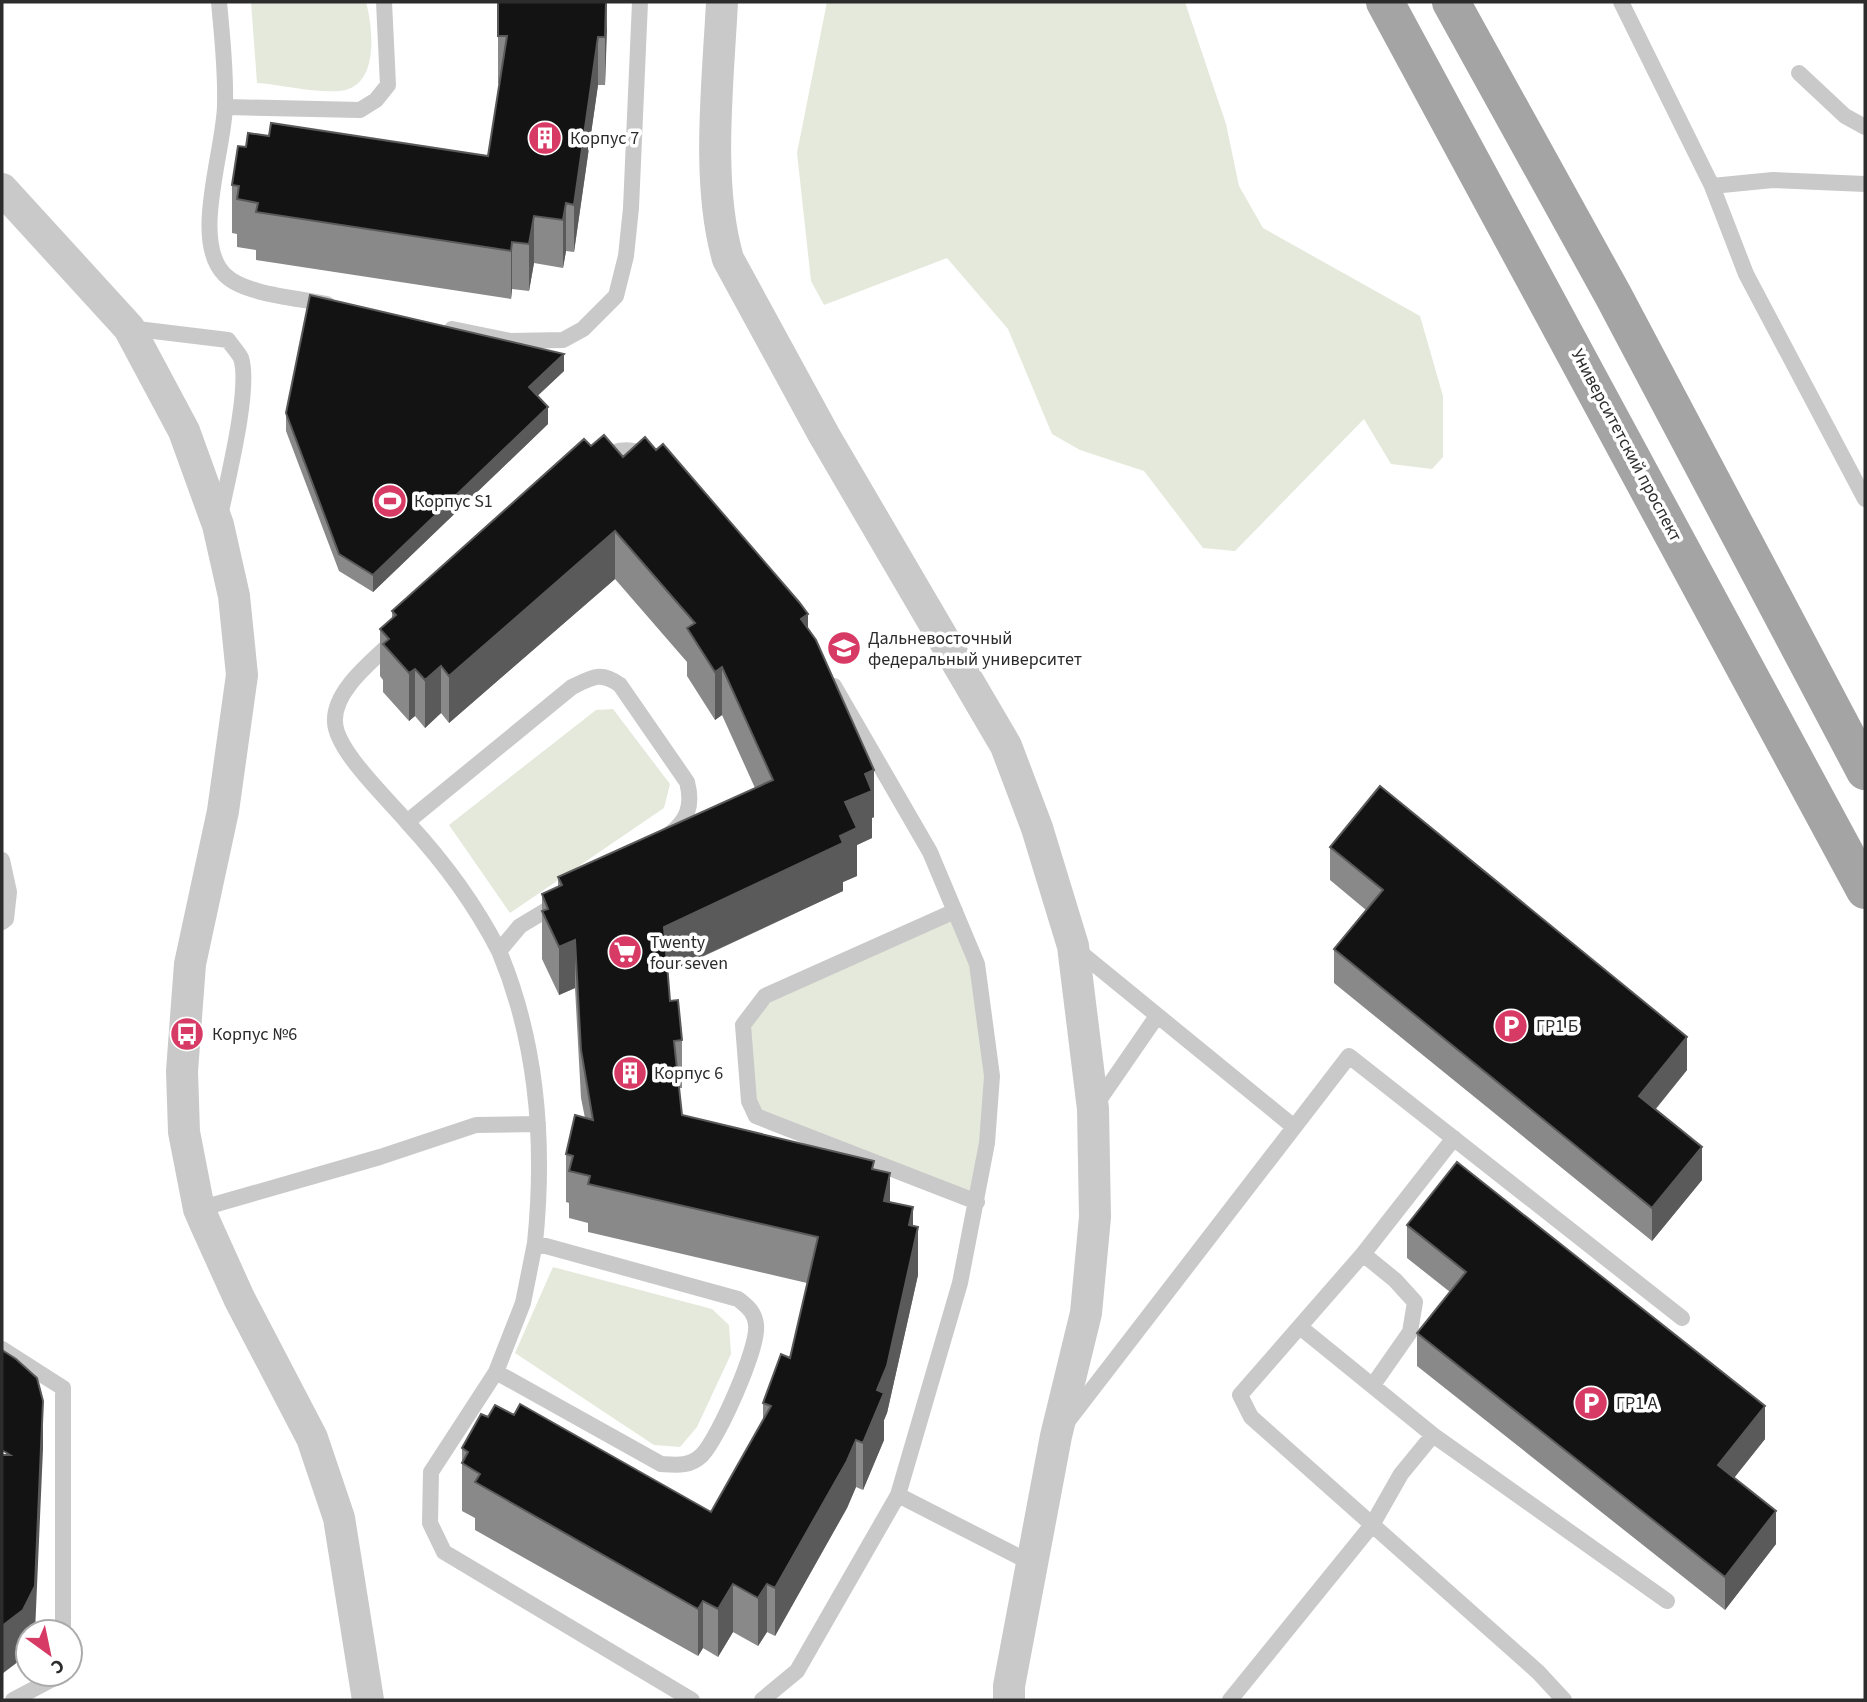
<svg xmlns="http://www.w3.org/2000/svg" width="1867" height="1702" viewBox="0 0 1867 1702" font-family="'Source Sans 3',sans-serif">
  <rect width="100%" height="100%" fill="#fff"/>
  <path fill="#e5e9db" d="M251,2H366C373,28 380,87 340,91C314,93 283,85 257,83Z
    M827,2H1185L1226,124L1239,186L1263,228L1420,316L1443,396V457L1432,469L1391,464L1364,419L1235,551L1203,548L1144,471L1080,450L1052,434L1008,329L947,258L824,305L811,281L797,153Z
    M613,709L670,784L664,808L510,913L449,825L596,710Z
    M955,911L977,964L992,1076L977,1202L756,1116L743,1025L765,996Z
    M553,1267L712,1309L729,1325L731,1354L697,1427L680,1447L654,1445L515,1353Z"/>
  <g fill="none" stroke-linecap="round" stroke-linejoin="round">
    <path stroke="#c9c9c9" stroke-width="16" d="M219,2C222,36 226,69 225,104C225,149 190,241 225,275C245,295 300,298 327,304
      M1621,2L1712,186L1746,274L1865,499
      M1799,73L1845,116L1865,127
      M226,107L360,110L376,100L388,85L384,2
      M1712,186L1773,180L1865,184
      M129,328L228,340C232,346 238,352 241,358C251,388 227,482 220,516
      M452,329L511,341L563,340L583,329L616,296L626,256L631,208L640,2
      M599,459C614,450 631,447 647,456
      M394,640C374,660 333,690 335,722C336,751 388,799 407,822L572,687C592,677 601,671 620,685L687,782C693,805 688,821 668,835
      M834,686L930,852L977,964L992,1076L987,1143L960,1283L898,1495L1031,1563
      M407,822C444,862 474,902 499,951
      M2,860L9,892L6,919L2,922
      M560,902L520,926L499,951C538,1044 545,1144 535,1243L738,1299C747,1306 755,1312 756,1325C759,1347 718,1439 702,1455C690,1467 676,1465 661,1464L496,1372L431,1472L430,1523L444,1552L692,1700
      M955,911L765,996L743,1025L749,1101L756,1116L771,1122L977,1202
      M1076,949L1294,1127
      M1095,1106L1157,1016
      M1454,1138L1363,1254L1240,1395L1251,1417L1538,1672L1564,1700
      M199,1209L380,1157L476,1125L538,1124
      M1363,1254L1395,1280L1415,1302L1410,1332L1373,1385
      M1300,1327L1433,1435L1667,1601
      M2,1349L63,1388V1632
      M496,1372L523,1303L535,1243
      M1067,1422L1349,1056L1682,1318
      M13,1700L62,1674
      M762,1700L797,1671L898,1495
      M1230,1700L1372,1525L1401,1474L1433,1435"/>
    <path stroke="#c9c9c9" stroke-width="32" d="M722,2C718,82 706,183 728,259L824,435L1006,746L1037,828L1073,946L1093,1109L1095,1217L1086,1313L1056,1436L1009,1686V1700
      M2,189L129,328L184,431L218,525L234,596L242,675L223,811L190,964L182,1071L184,1132L199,1209L206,1225L239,1298L312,1438L339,1518L368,1700"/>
    <path stroke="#a4a4a4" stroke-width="38" d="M1385,2L1865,890
      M1451,2L1613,295L1865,771"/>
  </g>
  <path fill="#898989" d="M498,2H607L605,85H598L574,252L566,251L563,268L534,263L529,291L512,289L511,299L256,260V250L237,247V234L232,233V185L246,147L269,136L488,156L499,84L498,83Z
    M564,371L537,396L548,424L373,592L339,571L286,431V413Z
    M591,446L623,457L808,628L874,817L872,818V838L857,845V876L843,882V891L668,973L670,1001L682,1040V1088H679L682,1115L874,1169L890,1202L913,1226L918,1275L887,1413L884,1420V1440L863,1490L856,1487L847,1508L775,1636L767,1632L758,1646L733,1632L718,1657L703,1648L698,1656L475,1530V1518L462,1511V1448L488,1417L514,1415L711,1512L763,1421V1403L790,1358L807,1283L588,1232V1223L569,1218V1203L566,1202V1154L585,1118L581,1098L575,988L559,995L542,959V894L558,887V877L755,788L722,715L715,720L687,676V662L615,579L449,723L441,713L425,728L415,716L409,721L383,692V680L380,676V629L392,619V611Z
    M1330,847L1687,1070L1656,1109L1702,1180L1652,1241L1334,983V949L1366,910L1330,880Z
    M1407,1225L1765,1439L1734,1478L1776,1544L1725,1610L1417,1366V1333L1450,1292L1407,1258Z"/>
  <path fill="#5a5a5a" d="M606,2L607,31L605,85V37Z
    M598,37V85L574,252V205Z
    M566,203V251L563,268V220Z
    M534,216V263L529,291V244Z
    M512,242V289L511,299V251Z
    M564,354V371L529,404V387Z
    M548,407V424L373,592V575Z
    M615,531V579L449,723V676Z
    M808,614V662L801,619Z
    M441,666V713L425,728V680Z
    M722,667V715L715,720V672Z
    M415,669V716L409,721V673Z
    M874,770V817L872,818V838L857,845V876L843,882V891L664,974V927L840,836L845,802L865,774Z
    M575,940V988L559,995V947Z
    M1687,1037V1070L1639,1129V1096Z
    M1702,1147V1180L1652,1241V1208Z
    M890,1173V1220L884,1201Z
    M913,1207V1251L918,1227V1275L887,1413L884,1420V1440L863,1490V1443L877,1390Z
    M43,1401V1449L35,1632H28V1647L23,1658L2,1674V1626Z
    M1765,1406V1439L1718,1498V1465Z
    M856,1440V1487L847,1508L775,1636V1588Z
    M1776,1511V1544L1725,1610V1577Z
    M733,1584V1632L718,1657V1609Z
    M767,1584V1632L758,1646V1598Z
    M703,1601V1648L698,1656V1609Z"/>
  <path fill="#131313" stroke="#5a5a5a" stroke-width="2" d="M498,2H606L605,37H598L574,205L566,203L563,220L534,216L529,244L512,242L511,251L256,212L258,203L237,199L239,186L232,185L238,146L246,147L248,133L269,136L271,123L488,156L507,36H498Z
    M310,295L564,354L529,387L548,407L373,575L339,554L286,413Z
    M604,435L623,457L645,437L656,450L663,444L799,602L808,614L801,619L816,640L874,770L865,774L872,791L845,802L857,828L840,836L843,843L664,927L670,1001L678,1000L682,1040L674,1041L682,1115L874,1161L872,1169L890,1173L884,1201L913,1207L909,1225L918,1227L887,1366L877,1390L884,1393L863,1443L856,1440L847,1461L775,1588L767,1584L758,1598L733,1584L718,1609L703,1601L698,1609L475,1482L480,1474L462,1463L468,1452L462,1448L481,1414L488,1417L495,1405L514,1415L520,1404L711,1512L771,1406L763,1403L781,1354L790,1358L818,1237L588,1184L590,1176L569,1171L573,1156L566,1154L575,1115L593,1120L581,1050L575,940L559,947L542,911L548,909L542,894L562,885L558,877L773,780L722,667L715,672L687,628L695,623L615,531L449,676L441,666L425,680L415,669L409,673L383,644L389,639L380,629L396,615L392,611L584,439L591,446Z
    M1380,786L1687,1037L1639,1096L1702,1147L1652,1208L1334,949L1383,890L1330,847Z
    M1457,1162L1765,1406L1718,1465L1776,1511L1725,1577L1417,1333L1466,1272L1407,1225Z
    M2,1350L16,1359L37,1378L43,1401L35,1586L23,1610L2,1626V1455H10L2,1450Z"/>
  <defs>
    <g id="building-disc" transform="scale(1.75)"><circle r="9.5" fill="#d73b65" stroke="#fff"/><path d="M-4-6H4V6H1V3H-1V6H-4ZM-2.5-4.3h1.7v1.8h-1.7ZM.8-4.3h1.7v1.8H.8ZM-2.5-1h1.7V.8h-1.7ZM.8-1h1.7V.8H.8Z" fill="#fff"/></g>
    <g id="stadium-disc" transform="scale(1.75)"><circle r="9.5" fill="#d73b65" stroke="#fff"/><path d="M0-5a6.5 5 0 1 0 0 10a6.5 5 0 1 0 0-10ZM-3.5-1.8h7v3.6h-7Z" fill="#fff"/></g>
    <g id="university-disc" transform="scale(1.75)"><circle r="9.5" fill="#d73b65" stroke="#fff"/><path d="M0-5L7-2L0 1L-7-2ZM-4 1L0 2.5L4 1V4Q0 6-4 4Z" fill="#fff"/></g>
    <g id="supermarket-disc" transform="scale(1.75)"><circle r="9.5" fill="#d73b65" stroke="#fff"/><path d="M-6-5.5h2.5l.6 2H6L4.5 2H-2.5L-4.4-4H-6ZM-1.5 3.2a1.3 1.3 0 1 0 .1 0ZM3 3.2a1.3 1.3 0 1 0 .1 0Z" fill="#fff"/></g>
    <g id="parking-disc" transform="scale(1.75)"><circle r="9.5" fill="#d73b65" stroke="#fff"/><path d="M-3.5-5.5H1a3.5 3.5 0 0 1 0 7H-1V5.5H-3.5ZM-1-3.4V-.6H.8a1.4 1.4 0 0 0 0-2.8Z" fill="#fff"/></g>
    <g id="bus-disc" transform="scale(1.75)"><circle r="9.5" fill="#d73b65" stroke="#fff"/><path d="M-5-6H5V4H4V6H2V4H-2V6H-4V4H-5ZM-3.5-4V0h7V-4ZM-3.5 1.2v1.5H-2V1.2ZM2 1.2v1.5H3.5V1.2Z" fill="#fff"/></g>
  </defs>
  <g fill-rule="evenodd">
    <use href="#building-disc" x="545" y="138"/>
    <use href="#stadium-disc" x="390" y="501"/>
    <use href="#university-disc" x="844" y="648"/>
    <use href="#supermarket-disc" x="625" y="952"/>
    <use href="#parking-disc" x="1511" y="1026"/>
    <use href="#bus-disc" x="187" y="1034"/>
    <use href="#building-disc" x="630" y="1073"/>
    <use href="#parking-disc" x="1591" y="1403"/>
  </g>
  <g text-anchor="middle" stroke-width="7" stroke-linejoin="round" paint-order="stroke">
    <g font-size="18" fill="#2c2c2c" stroke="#fff" text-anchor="start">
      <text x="570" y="144">Корпус 7</text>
      <text x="414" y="507">Корпус S1</text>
      <text x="868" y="644">Дальневосточный<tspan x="868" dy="21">федеральный университет</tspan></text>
      <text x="650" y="948">Twenty<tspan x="650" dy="21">four seven</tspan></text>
      <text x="1536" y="1032">ГР1 Б</text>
      <text x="212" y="1040">Корпус №6</text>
      <text x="654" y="1079">Корпус 6</text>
      <text x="1616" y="1409">ГР1 А</text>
    </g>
    <g font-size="18" fill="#2c2c2c" stroke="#fff">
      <text transform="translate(1627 445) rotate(62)" y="6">Университетский проспект</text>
    </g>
  </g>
  <rect width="1867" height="1702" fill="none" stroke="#2c2c2c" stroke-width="7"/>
  <g transform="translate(49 1653) rotate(147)"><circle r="33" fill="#ffffff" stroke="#ababab" stroke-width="2"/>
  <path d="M0-5L12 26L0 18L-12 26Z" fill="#d73b65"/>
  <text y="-10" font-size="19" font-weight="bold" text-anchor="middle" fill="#2c2c2c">С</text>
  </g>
</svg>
